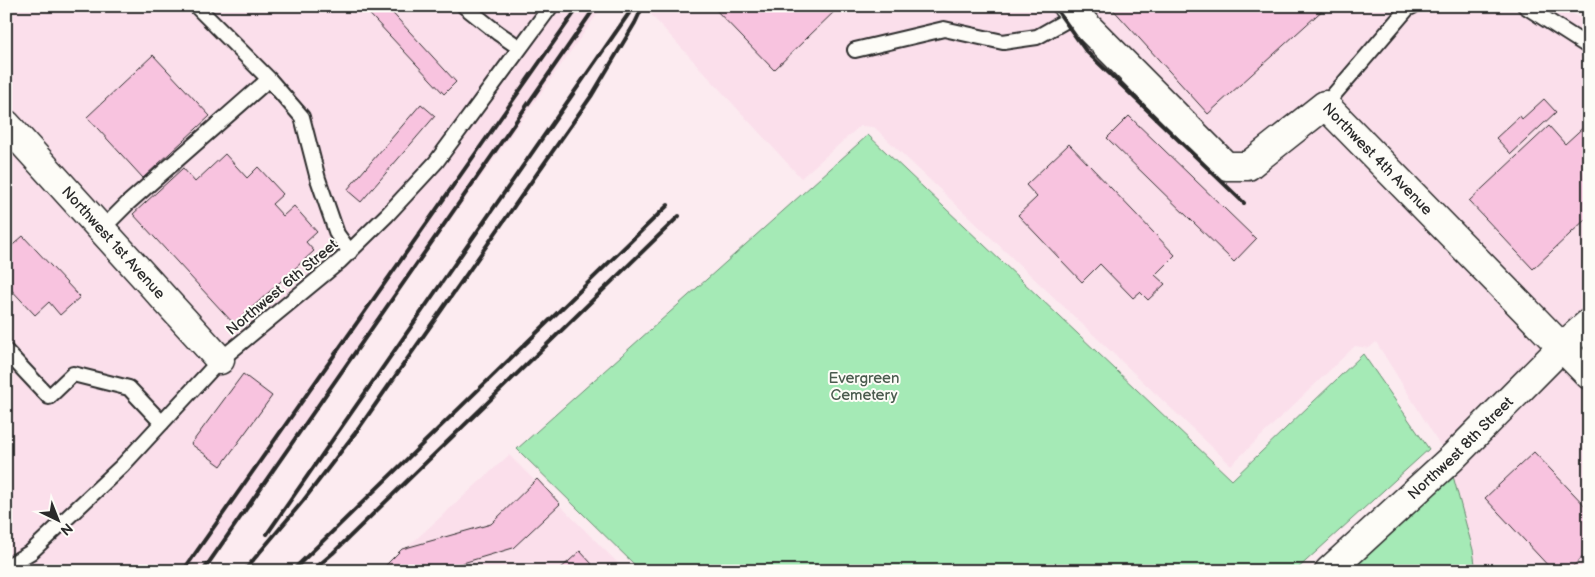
<svg xmlns="http://www.w3.org/2000/svg" width="1595" height="577" viewBox="0 0 1595 577" font-family="'Balsamiq Sans',sans-serif">
  <rect width="100%" height="100%" fill="#fcebf0"/>
  <filter id="ink" filterUnits="userSpaceOnUse"><feTurbulence type="fractalNoise" baseFrequency=".02" numOctaves="2"/><feDisplacementMap in="SourceGraphic" scale="10" xChannelSelector="R" yChannelSelector="G"/><feConvolveMatrix kernelMatrix="1 2 1 2 8 2 1 2 1" color-interpolation-filters="sRGB"/></filter>
  <g filter="url(#ink)">
    <path fill="#fbdfeb" d="M6,6H603L200,571H11L6,557V142L221,377L238,361L6,106Z
      M643,6H1050L1214,171L1215,179H1222L1227,184L1232,179L1325,122L1544,346L1442,448L1376,342L1369,348L1355,346L1231,465L874,127L860,126L801,178Z
      M1084,6H1561L1589,24V304L1562,329L1334,96L1316,94L1242,153H1230Z
      M1563,366L1589,393V571H1476L1473,550L1453,476Z
      M509,455L626,571H381Z"/>
    <path fill="#a5eab6" stroke="#688a70" d="M868,135L1232,480L1363,354L1429,449L1295,571H641L517,449Z
      M1453,476L1473,550L1476,571H1349Z"/>
    <path fill="#f8c3df" stroke="#2b2b2b" d="M362,6H386L456,82L444,94Z
      M712,6H840L774,70Z
      M1110,6H1327L1208,114Z
      M153,55L210,116L143,178L87,117Z
      M1544,99L1556,112L1511,154L1496,138L1520,116L1522,119Z
      M421,104L435,116L361,202L347,190Z
      M1129,116L1256,239L1234,262L1107,138Z
      M1589,122V216L1533,269L1469,201L1549,126L1565,144Z
      M1069,144L1175,255L1155,275L1165,284L1148,300L1140,292L1133,298L1100,264L1082,282L1018,215L1037,197L1026,185Z
      M225,154L247,178L258,167L283,194L272,204L283,216L294,206L317,232L306,242L314,251L234,324L133,214L183,168L195,182Z
      M23,236L80,297L60,315L49,302L35,315L6,284V251Z
      M243,374L272,396L221,466L191,444Z
      M1534,452L1589,510V551L1568,571H1553L1485,498Z
      M537,479L560,504L513,548L436,571H380L402,549L491,524Z
      M580,551L592,564L584,571H558Z"/>
    <g fill="none" stroke-linecap="round" stroke-linejoin="round">
      <g stroke="#2b2b2b" stroke-width="18">
        <path id="lane" d="M196,6L269,79L302,117L318,179L337,234L350,252
          M464,6L498,33L520,48
          M1525,6L1589,47
          M855,50L944,29L1003,42L1037,37L1076,15
          M1325,105L1407,9L1413,6
          M102,229L128,203L269,79
          M6,351L49,397L73,374L129,388L162,423
          M6,567L31,552L122,466L220,360L340,261L387,215L436,162L551,6"/>
      </g>
      <g stroke="#2b2b2b" stroke-width="31">
        <g id="street">
          <path id="s1" d="M1067,6L1226,166H1248L1325,105L1589,375"/>
          <path id="s2" d="M6,124L220,360"/>
          <path id="s3" d="M1329,571L1451,459L1562,347L1589,323"/>
        </g>
      </g>
      <use href="#lane" stroke="#fdfcf7" stroke-width="14"/>
      <use href="#street" stroke="#fdfcf7" stroke-width="28"/>
      <path stroke="#2b2b2b" stroke-width="4" d="M1054,6L1086,51L1244,203
        M267,534L634,6
        M183,571L579,6
        M203,571L596,6
        M244,571L303,501L359,428L592,95L635,23L643,6
        M292,571L668,205
        M312,571L333,553L679,216"/>
    </g>
  </g>
  <g text-anchor="middle" stroke-width="4" stroke-linejoin="round" paint-order="stroke">
    <g font-size="15" fill="#2b2b2b" stroke="#fdfcf7">
      <text dy="5" stroke="none"><textPath href="#s1" startOffset="421">Northwest 4th Avenue</textPath></text>
      <text dy="5" stroke="none"><textPath href="#s2" startOffset="160">Northwest 1st Avenue</textPath></text>
      <text transform="translate(282 287) rotate(-40)" y="5">Northwest 6th Street</text>
      <text dy="5" stroke="none"><textPath href="#s3" startOffset="180">Northwest 8th Street</textPath></text>
    </g>
    <g font-size="15" fill="#4a5b4e" stroke="#fdfcf7">
      <text x="864" y="383">Evergreen<tspan x="864" dy="17">Cemetery</tspan></text>
    </g>
  </g>
  <rect width="1595" height="577" fill="none" stroke="#fdfcf7" stroke-width="25"/>
  <rect x="12" y="12" width="1570" height="552" fill="none" stroke="#2b2b2b" stroke-width="2" filter="url(#ink)"/>
  <g transform="translate(58 520) rotate(137)" stroke="#fdfcf7" stroke-width="4" paint-order="stroke">
  <path d="M0-4L9 19L0 12L-9 19Z" fill="#2b2b2b"/>
  <text y="-8" font-size="14" font-weight="bold" text-anchor="middle" fill="#2b2b2b">N</text>
  </g>
</svg>
